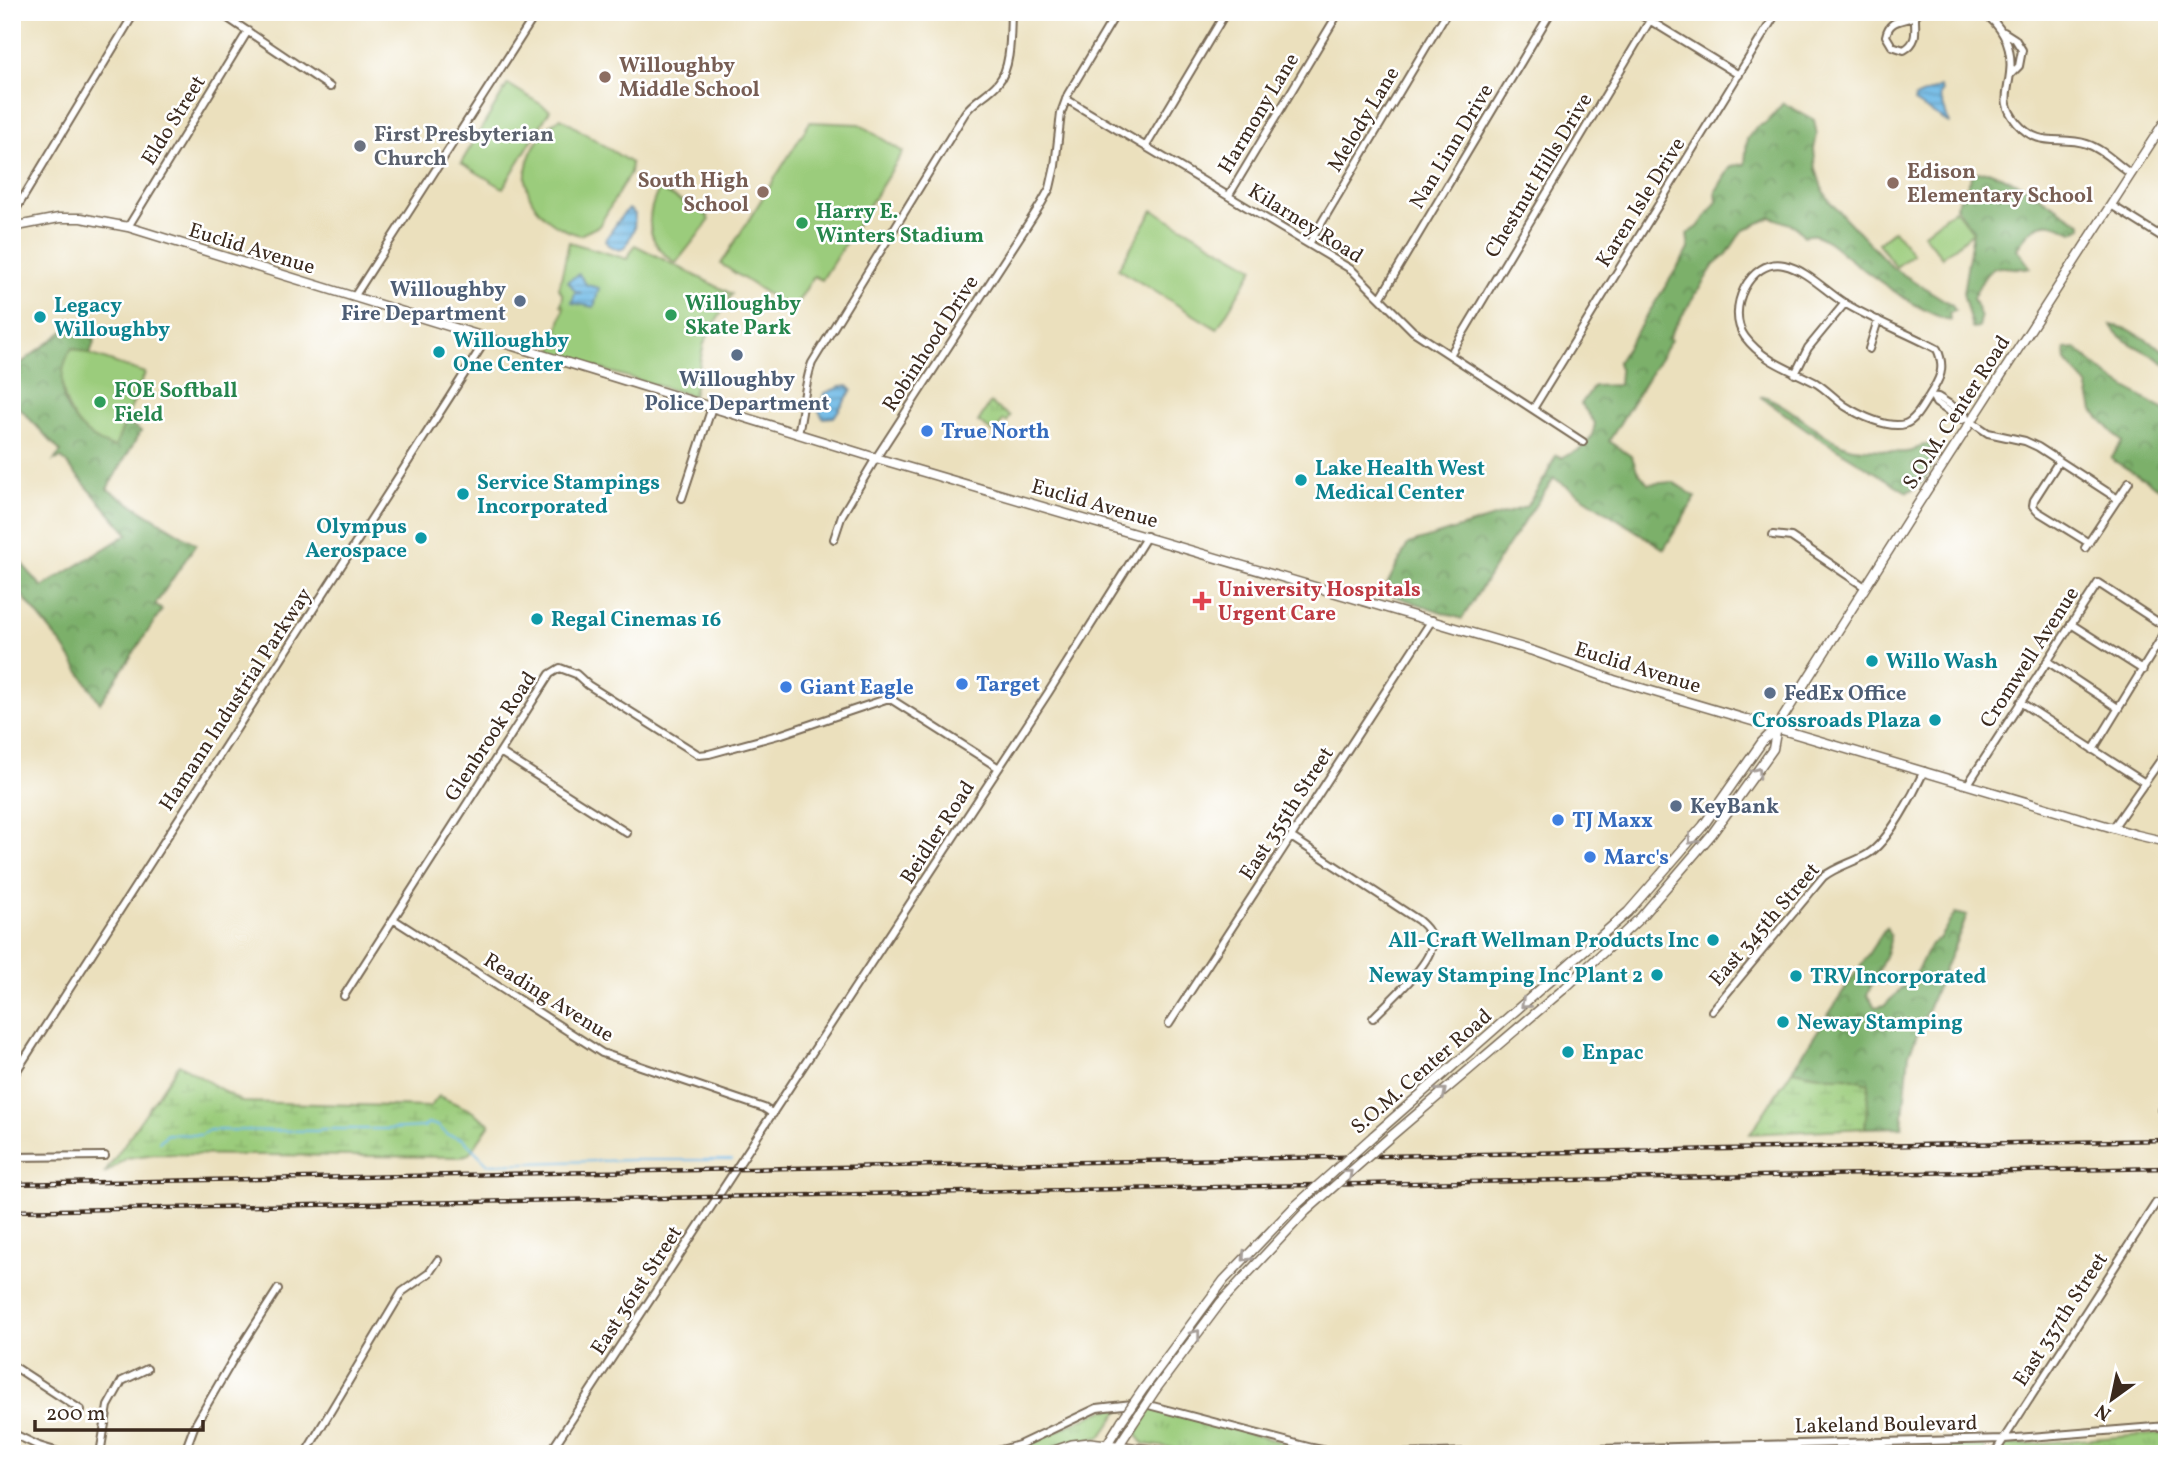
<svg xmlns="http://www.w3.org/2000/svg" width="2179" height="1466" viewBox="0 0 2179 1466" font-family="Vollkorn,serif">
  <defs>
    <pattern id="grass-tufts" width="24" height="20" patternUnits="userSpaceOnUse" patternTransform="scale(1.75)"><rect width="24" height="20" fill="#9bcc7b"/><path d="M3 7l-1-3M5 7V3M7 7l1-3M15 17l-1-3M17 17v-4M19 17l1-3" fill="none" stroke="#86af6a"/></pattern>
    <pattern id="forest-crowns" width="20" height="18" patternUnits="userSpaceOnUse" patternTransform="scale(1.75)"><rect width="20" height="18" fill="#7cb06b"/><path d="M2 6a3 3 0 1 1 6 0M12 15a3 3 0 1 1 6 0" fill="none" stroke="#678f57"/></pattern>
    <pattern id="wetland-marsh" width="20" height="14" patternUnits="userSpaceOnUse" patternTransform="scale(1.75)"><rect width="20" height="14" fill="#9bcc7b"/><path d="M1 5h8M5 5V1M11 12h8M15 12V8" fill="none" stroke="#86af6a"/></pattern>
    <pattern id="water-rules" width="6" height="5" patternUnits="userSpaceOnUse" patternTransform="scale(1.75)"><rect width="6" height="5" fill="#6db9e6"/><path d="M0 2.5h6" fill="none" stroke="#5b97ba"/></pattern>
  </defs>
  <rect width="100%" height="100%" fill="#fff"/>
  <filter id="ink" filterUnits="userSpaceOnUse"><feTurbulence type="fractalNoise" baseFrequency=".0143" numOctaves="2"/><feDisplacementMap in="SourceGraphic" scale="14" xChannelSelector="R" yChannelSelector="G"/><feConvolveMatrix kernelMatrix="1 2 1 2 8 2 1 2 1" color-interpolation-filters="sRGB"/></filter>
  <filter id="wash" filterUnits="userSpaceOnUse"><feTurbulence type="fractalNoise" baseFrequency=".00686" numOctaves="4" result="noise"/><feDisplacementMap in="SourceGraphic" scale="28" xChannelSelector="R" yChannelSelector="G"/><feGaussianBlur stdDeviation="1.57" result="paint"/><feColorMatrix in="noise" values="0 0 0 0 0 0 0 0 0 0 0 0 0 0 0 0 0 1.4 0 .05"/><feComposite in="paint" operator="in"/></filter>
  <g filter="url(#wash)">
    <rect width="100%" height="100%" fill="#ebe0bd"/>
    <path fill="url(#grass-tufts)" stroke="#6b7b4c" stroke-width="2" d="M990,403L1010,416L1007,422L1003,420L995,433L978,422Z
      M1122,1407L1101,1437L1056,1446L1033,1454H1005L1101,1411Z
      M1151,1407L1326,1454H1219L1144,1444L1136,1434L1141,1422Z
      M2167,1433V1454H1998L2003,1446Z
      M1981,1446L1985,1447L1984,1454H1596Z"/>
    <path fill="url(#forest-crowns)" stroke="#5c6d44" stroke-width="2" d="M1783,103L1814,120L1817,135L1814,149L1816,169L1822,188L1830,202L1893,268L1952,305L1955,311L1949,313L1950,320C1922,314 1875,278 1851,260C1839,251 1830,240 1815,235C1811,234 1809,235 1804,236L1795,226L1771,217L1742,231L1727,254L1714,265L1668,338L1671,340L1609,441L1632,457L1637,470L1648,484L1673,482L1696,497L1664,549L1554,478L1504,551L1462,619L1383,592L1408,544L1526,507L1546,476L1556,455L1563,458L1564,456C1583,450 1592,444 1595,423L1581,404L1594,386L1619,385L1620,372L1617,363L1689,249L1687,234L1698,227L1717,201L1716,191L1731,166L1745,164L1747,139L1756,127L1766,123Z
      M1988,171L2020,184L2082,224V227L2073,232C2066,230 2059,225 2052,224C2036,221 2023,237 2017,249L2030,267C2019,270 2012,267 2002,267C1986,266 1980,286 1973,298L1981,318L1979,327L1972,328L1963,293L1973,232L1956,206L1974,173Z
      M2111,325L2128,329L2167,352V365C2151,351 2120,344 2111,325Z
      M68,328L95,338L90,354L72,348C69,361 62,378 63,392C64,419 94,437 115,446L125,421L141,431L107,489L196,544L155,605L162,610L100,703L63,646L12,583V552L42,587L128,534L62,458L54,460L61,452L12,400V370Z
      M2075,348L2109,377L2146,400L2167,411V493L2111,459L2122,442L2093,411L2087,385L2066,361L2065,349Z
      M1764,396C1795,408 1819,437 1849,447C1858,450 1872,448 1882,450C1897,453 1912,455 1923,444H1929L1938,449C1932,469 1927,484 1907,492L1816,436L1761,397Z
      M1955,913L1967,916L1909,1054L1902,1127L1865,1128L1868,1083L1845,1077H1829L1792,1070L1886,927C1888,931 1890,934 1890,938C1891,949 1872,983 1867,995L1875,1007L1885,1005L1914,976L1931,944L1939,939Z"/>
    <path fill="url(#wetland-marsh)" stroke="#6b7b4c" stroke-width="2" d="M179,1064L242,1102L430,1107L439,1096L470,1110L490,1124L469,1154L460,1157L155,1154L127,1158L104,1174Z
      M1792,1070L1829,1077H1845L1869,1083L1865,1128L1750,1134Z"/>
    <path fill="#9bcc7b" stroke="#6b7b4c" stroke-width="2" d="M508,84L550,110L503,188L461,163Z
      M561,118L631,163L630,173L599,226L580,235C538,224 511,187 535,145C542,134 549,124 561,118Z
      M810,122L859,124L903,152L822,280L814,276L794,308H789L721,264Z
      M659,189L707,215L709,221L676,263C646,244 644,218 659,189Z
      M1955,209L1973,232L1942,257L1923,234Z
      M1153,210L1254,268L1217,329L1118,269Z
      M1894,230L1913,254L1896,267L1878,243Z
      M569,242L627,259L635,245L732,294L704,343L693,396L552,355L564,306L561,305L563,296L559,288Z
      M72,348L145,373L115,447C72,438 48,384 72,348Z"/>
    <path fill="url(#water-rules)" stroke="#547282" stroke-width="2" d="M1940,87L1942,91L1940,96L1949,123L1914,102L1915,98Z
      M629,209L635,214L634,229L625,248L619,250L608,245L605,240L623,214Z
      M579,274L587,285L599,288L594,307L572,303L575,293H581L575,291L568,281Z
      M840,387L848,386L852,390L834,417L823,418L818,409L825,393Z"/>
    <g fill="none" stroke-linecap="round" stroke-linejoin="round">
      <path stroke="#6db9e6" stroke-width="2" d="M159,1142L167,1134L201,1135L209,1130L318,1131L321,1129H386L424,1127L428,1123L438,1126L448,1135L463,1139L488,1164L632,1160H732"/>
    </g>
  </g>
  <g filter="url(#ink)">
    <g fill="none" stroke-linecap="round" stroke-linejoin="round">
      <g stroke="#796a56" stroke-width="10">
        <path id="minor" d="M219,12L330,87
          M520,12L532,20
          M1636,12L1739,75
          M1983,12C2003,27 2013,47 2010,73C2008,94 2000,102 2017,123C2039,149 2060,135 2087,144C2103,149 2116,164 2131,174
          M1915,18C1915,32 1918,42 1904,50L1892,46L1886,36C1890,15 1909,24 1919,12
          M2004,32L2015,39L2022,50L2019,66L2010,75
          M1066,99L1352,270L1413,331L1583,442
          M2157,134L2167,141
          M1146,146L1226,12
          M1229,195L1339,12
          M2111,205L2167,240
          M12,216L135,12
          M128,227L248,31
          M1309,244L1447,12
          M354,297L537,12
          M1381,297L1551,12
          M1869,349L1878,320
          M1450,355L1655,12
          M1795,374L1808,348L1845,303
          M1929,396C1940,379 1946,368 1937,349C1907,333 1875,321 1846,304C1826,292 1807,270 1784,265C1750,258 1725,310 1745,337C1764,362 1790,369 1816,383C1826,389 1835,399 1845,406C1859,415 1888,429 1905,424C1916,420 1923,405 1929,396L1938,397L1965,414L1966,418L1988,433L2025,441L2038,447L2118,499
          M1933,397L1936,403L1962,420L1966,418
          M1533,409L1777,12
          M798,433C804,410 804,384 812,363L965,113C974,100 988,95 998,83C1012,67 1010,33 1011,12
          M2059,461L2034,500L2033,506L2037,511L2089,543
          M682,498L712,407
          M1773,535L1791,537L1865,587
          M834,539L842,515L876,458L1041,204L1050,188L1055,166L1061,113L1068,94L1117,12
          M2085,548L2129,482
          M2167,575V578
          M2071,624L2143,670
          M2047,661L2118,708
          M12,699V701
          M2020,702L2145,783
          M2093,750L2167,629
          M500,752L627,833
          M1968,784L2098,583L2167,628
          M2113,828L2167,751
          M1291,837L1418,920C1425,926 1432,933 1432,943C1432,964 1387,1003 1373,1018
          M393,919L602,1053L764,1108L773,1114
          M344,996L550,674L560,668L576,674L588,685L699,755L709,754L782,734L889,698L999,768
          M1712,1011L1823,877C1837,866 1853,863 1868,854C1888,842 1914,793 1924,771
          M1169,1024L1432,620
          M12,1078L451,395L480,349L485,337
          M2162,1110L2167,1098
          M12,1157L105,1156
          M12,1365L81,1410
          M12,1433L39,1446L65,1454
          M100,1454L108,1406L122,1381L147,1369
          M184,1454L194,1427L235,1356L278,1289
          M305,1454L402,1292L429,1273L438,1260
          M549,1454L1048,693L1147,536
          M986,1454L1019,1445L1097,1408L1141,1403L1312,1448L1343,1454
          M1395,1454L2004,1439L2167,1426
          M1994,1454L2156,1203"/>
      </g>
      <g stroke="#796a56" stroke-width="11">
        <path id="major" d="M12,227L59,218H81L128,227L876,458L1533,651L1614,680L2137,835L2167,842
          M1373,1136L1628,912L1703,826L1762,742L1777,727L1918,504L2167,118
          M1390,1137L1565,988L1640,918L1712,834L1773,749L1777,727
          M1144,1388L1224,1280L1293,1208
          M1156,1389L1221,1302L1306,1211
          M1101,1454L1122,1420
          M1113,1454L1136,1419"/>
      </g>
      <g stroke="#796a56" stroke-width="12">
        <path id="highway" d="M1046,1454L1072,1445L1090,1443L1183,1454"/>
      </g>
      <use href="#minor" stroke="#fff" stroke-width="6"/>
      <use href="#major" stroke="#fff" stroke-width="8"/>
      <use href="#highway" stroke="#fff" stroke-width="9"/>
      <g stroke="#3b2a1e" stroke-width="4.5">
        <path id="rail" d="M12,1184L2167,1140
          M12,1211L2167,1168"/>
      </g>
      <use href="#rail" stroke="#fff" stroke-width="2" stroke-dasharray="5" stroke-linecap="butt"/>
      <g stroke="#796a56" stroke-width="11" stroke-linecap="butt">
        <path id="major-bridge" d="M1293,1208L1373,1136
          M1306,1211L1390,1137
          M1136,1419L1156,1389
          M1122,1420L1144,1388"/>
      </g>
      <use href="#major-bridge" stroke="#fff" stroke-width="8"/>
    </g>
    <defs><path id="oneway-chevron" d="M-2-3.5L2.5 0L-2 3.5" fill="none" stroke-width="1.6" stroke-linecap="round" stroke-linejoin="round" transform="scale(1.75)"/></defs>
    <g stroke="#a79f9a">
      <use href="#oneway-chevron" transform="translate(1757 772) rotate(-54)"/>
      <use href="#oneway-chevron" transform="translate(1692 840) rotate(130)"/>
      <use href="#oneway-chevron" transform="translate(1525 1004) rotate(139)"/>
      <use href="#oneway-chevron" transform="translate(1442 1092) rotate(-41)"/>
      <use href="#oneway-chevron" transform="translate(1348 1174) rotate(-41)"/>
      <use href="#oneway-chevron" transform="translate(1246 1257) rotate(133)"/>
      <use href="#oneway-chevron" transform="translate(1196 1334) rotate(-52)"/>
    </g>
  </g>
  <g fill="#8d6e63" stroke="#fff" stroke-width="2.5">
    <circle cx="605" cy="77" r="7"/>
    <circle cx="1893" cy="183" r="7"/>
    <circle cx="763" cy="192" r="7"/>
  </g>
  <circle fill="#6b7280" stroke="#fff" stroke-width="2.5" cx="360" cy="146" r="7"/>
  <g fill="#2e9e5b" stroke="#fff" stroke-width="2.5">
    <circle cx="802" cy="223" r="7"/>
    <circle cx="671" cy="315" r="7"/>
    <circle cx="100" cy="402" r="7"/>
  </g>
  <g fill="#5c6f8a" stroke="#fff" stroke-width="2.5">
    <circle cx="520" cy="301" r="7"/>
    <circle cx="737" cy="355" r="7"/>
    <circle cx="1770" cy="693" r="7"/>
    <circle cx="1676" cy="806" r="7"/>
  </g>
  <g fill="#0f9aa8" stroke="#fff" stroke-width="2.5">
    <circle cx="40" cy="317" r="7"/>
    <circle cx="439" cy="352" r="7"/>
    <circle cx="1301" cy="480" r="7"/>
    <circle cx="463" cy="494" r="7"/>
    <circle cx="421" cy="538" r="7"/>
    <circle cx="537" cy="619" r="7"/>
    <circle cx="1872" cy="661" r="7"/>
    <circle cx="1935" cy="720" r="7"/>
    <circle cx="1713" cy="940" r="7"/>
    <circle cx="1657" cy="975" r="7"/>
    <circle cx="1796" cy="976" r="7"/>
    <circle cx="1783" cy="1022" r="7"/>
    <circle cx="1568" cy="1052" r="7"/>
  </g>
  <g fill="#3f7fe0" stroke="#fff" stroke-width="2.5">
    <circle cx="927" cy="431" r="7"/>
    <circle cx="962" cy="684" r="7"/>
    <circle cx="786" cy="687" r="7"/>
    <circle cx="1558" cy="820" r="7"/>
    <circle cx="1590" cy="857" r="7"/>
  </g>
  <path fill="#e0444e" stroke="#fff" stroke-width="2.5" d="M1198.5 590.5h7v7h7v7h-7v7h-7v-7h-7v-7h7z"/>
  <g text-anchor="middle" stroke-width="5" stroke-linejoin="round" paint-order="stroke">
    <g font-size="21" font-weight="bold" fill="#785e54" stroke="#fff" text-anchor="start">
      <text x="619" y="72">Willoughby<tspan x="619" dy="24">Middle School</tspan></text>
      <text x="1907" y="178">Edison<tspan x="1907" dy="24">Elementary School</tspan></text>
      <text x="749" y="187" text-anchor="end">South High<tspan x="749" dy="24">School</tspan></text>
    </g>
    <g font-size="21" fill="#3b2a1e" stroke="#fff">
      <text transform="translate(1258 113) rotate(-59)" y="7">Harmony Lane</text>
      <text transform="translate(1363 119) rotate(-59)" y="7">Melody Lane</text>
      <text transform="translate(173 120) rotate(-58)" y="7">Eldo Street</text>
      <text transform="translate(1451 146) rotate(-59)" y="7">Nan Linn Drive</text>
      <text transform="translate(1538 175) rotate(-59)" y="7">Chestnut Hills Drive</text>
      <text transform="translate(1640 202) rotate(-58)" y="7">Karen Isle Drive</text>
      <text transform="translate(1306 223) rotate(32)" y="7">Kilarney Road</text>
      <text transform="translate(252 248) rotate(17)" y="7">Euclid Avenue</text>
      <text transform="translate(930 343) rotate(-57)" y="7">Robinhood Drive</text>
      <text transform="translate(1956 412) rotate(-57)" y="7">S.O.M. Center Road</text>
      <text transform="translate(1095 503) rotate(16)" y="7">Euclid Avenue</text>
      <text transform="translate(2029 657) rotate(-57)" y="7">Cromwell Avenue</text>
      <text transform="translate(1638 667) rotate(17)" y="7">Euclid Avenue</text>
      <text transform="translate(235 699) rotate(-57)" y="7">Hamann Industrial Parkway</text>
      <text transform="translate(490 736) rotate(-57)" y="7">Glenbrook Road</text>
      <text transform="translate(1286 813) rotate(-57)" y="7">East 355th Street</text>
      <text transform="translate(937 832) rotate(-57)" y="7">Beidler Road</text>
      <text transform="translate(1764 924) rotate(-49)" y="7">East 345th Street</text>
      <text transform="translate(549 997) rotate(32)" y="7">Reading Avenue</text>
      <text transform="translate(1421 1071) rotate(-41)" y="7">S.O.M. Center Road</text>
      <text transform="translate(636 1290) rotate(-57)" y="7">East 361st Street</text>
      <text transform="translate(2060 1319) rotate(-57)" y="7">East 337th Street</text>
      <text transform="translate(1886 1424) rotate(-1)" y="7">Lakeland Boulevard</text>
    </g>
    <g font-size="21" font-weight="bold" fill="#5b616d" stroke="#fff" text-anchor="start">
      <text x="374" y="141">First Presbyterian<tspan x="374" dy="24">Church</tspan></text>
    </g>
    <g font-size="21" font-weight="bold" fill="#27864d" stroke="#fff" text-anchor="start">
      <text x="816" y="218">Harry E.<tspan x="816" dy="24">Winters Stadium</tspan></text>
      <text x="685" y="310">Willoughby<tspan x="685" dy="24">Skate Park</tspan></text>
      <text x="114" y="397">FOE Softball<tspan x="114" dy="24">Field</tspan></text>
    </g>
    <g font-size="21" font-weight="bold" fill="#4e5e75" stroke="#fff" text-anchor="start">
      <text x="506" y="296" text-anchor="end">Willoughby<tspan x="506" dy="24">Fire Department</tspan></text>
      <text x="737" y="386" text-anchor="middle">Willoughby<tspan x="737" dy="24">Police Department</tspan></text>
      <text x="1784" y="700">FedEx Office</text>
      <text x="1690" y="813">KeyBank</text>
    </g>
    <g font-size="21" font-weight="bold" fill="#0d838f" stroke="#fff" text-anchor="start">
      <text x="54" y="312">Legacy<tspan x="54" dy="24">Willoughby</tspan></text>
      <text x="453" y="347">Willoughby<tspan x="453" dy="24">One Center</tspan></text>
      <text x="1315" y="475">Lake Health West<tspan x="1315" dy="24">Medical Center</tspan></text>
      <text x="477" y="489">Service Stampings<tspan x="477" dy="24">Incorporated</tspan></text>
      <text x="407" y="533" text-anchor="end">Olympus<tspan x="407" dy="24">Aerospace</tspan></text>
      <text x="551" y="626">Regal Cinemas 16</text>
      <text x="1886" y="668">Willo Wash</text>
      <text x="1921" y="727" text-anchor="end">Crossroads Plaza</text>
      <text x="1699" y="947" text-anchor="end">All-Craft Wellman Products Inc</text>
      <text x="1643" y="982" text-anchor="end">Neway Stamping Inc Plant 2</text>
      <text x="1810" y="983">TRV Incorporated</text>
      <text x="1797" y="1029">Neway Stamping</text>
      <text x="1582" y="1059">Enpac</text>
    </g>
    <g font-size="21" font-weight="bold" fill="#366cbe" stroke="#fff" text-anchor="start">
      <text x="941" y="438">True North</text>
      <text x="976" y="691">Target</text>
      <text x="800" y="694">Giant Eagle</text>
      <text x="1572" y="827">TJ Maxx</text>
      <text x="1604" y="864">Marc's</text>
    </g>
    <g font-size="21" font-weight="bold" fill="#be3a42" stroke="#fff" text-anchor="start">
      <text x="1218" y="596">University Hospitals<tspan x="1218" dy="24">Urgent Care</tspan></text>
    </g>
  </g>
  <rect width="2179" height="1466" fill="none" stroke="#fff" stroke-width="42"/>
  <g transform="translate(2112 1399) rotate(213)" stroke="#ffffff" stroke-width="5" paint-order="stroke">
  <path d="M0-5L12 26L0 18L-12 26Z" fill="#3b2a1e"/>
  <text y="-10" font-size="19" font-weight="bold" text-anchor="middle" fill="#3b2a1e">N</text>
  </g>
  <path d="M35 1420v10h168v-10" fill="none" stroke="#3b2a1e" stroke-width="3.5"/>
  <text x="46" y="1420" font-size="21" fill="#3b2a1e" stroke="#ffffff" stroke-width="5" paint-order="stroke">200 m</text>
</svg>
